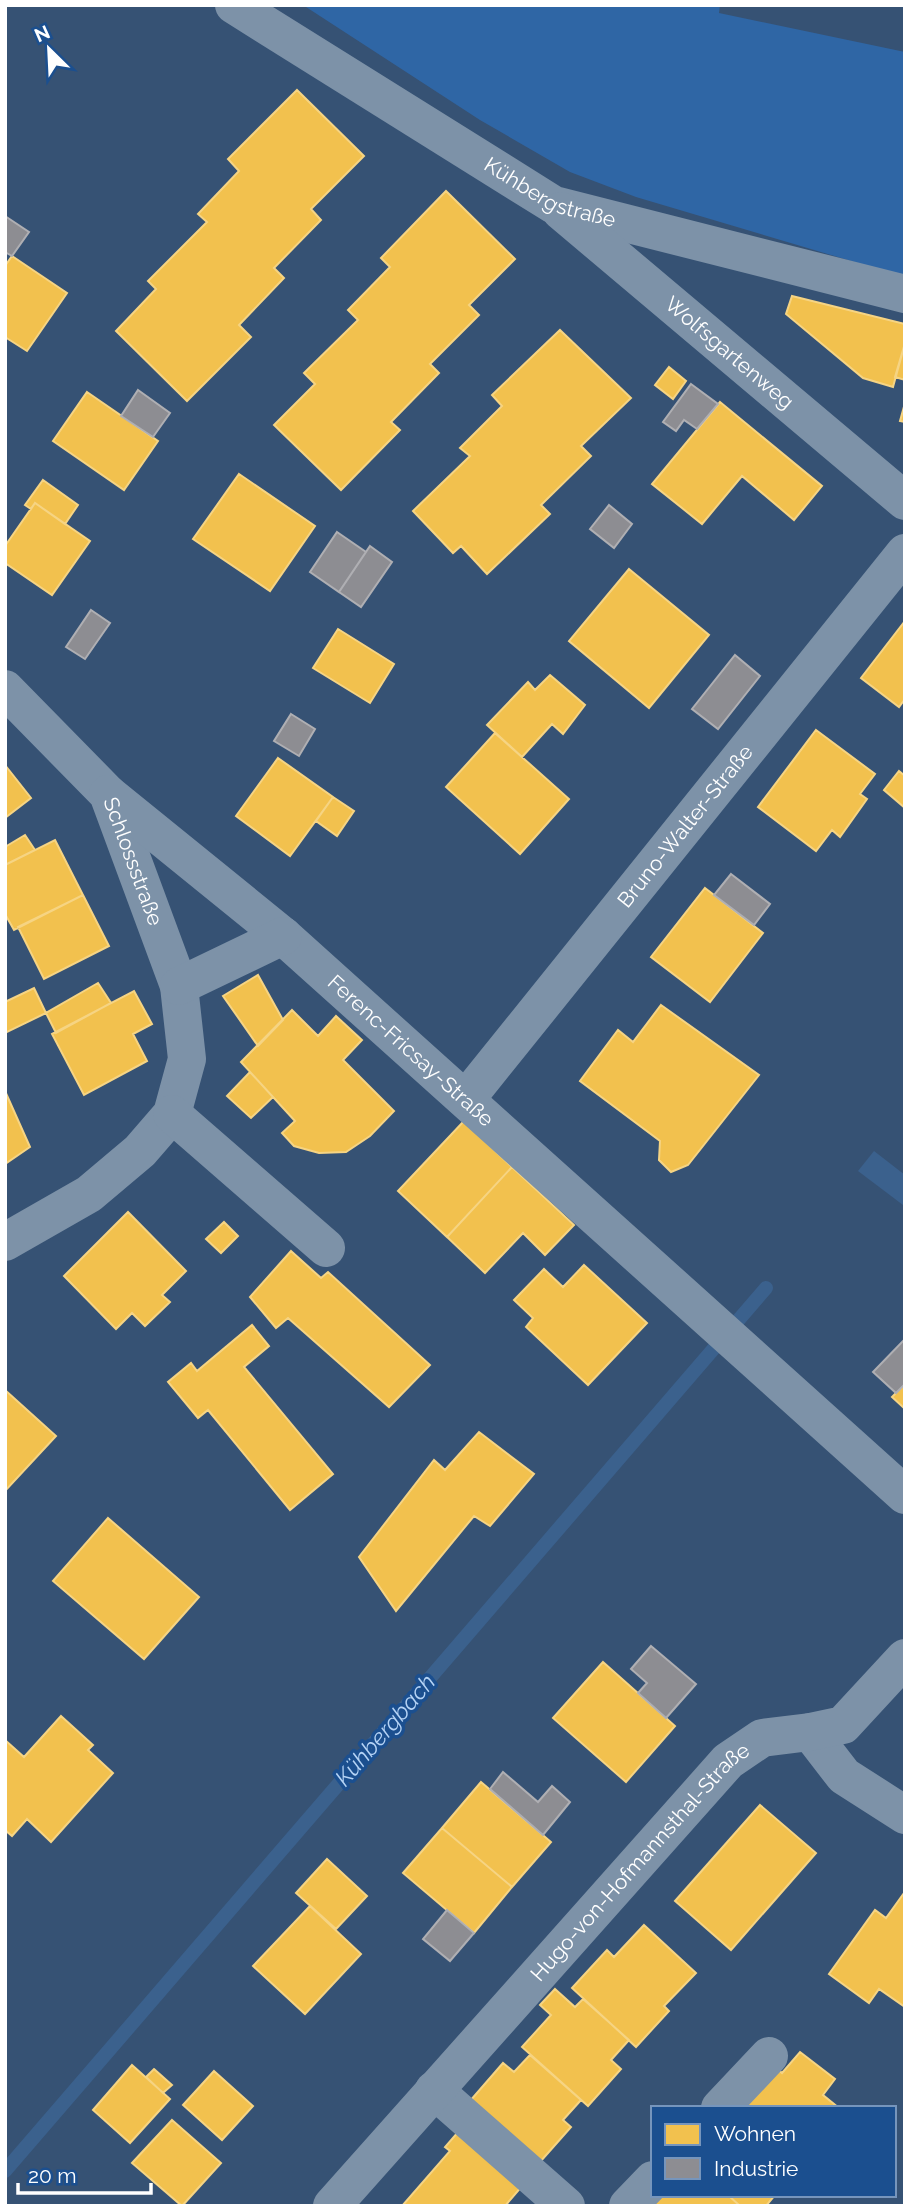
<svg xmlns="http://www.w3.org/2000/svg" width="910" height="2211" viewBox="0 0 910 2211" font-family="Raleway,sans-serif">
  <rect width="100%" height="100%" fill="#365274"/>
  <path fill="#2f66a5" d="M303,5H720L719,13L905,52V277L636,197L570,172L480,120Z"/>
  <path fill="#3b618d" d="M874,1151L905,1175V1203L903,1205L858,1171Z"/>
  <path fill="#f2c14e" stroke="#f6d483" stroke-width="2" d="M297,90L364,156L311,209L321,220L274,268L284,278L239,325L251,337L187,401L116,331L156,289L148,281L207,222L198,214L239,171L228,159Z
    M446,191L515,259L469,305L479,315L430,364L439,373L391,422L400,430L341,490L274,425L315,384L304,373L358,320L348,310L390,267L381,258Z
    M12,256L67,293L27,351L5,337V266Z
    M792,296L905,324V343L893,387L863,378L786,314Z
    M560,330L631,398L581,446L591,456L541,505L550,514L487,574L461,546L453,553L413,511L470,456L460,448L502,406L492,395Z
    M905,343V380L895,377Z
    M669,367L686,381L673,399L655,385Z
    M87,392L158,441L124,490L53,441Z
    M720,402L822,486L794,520L742,476L702,524L652,484Z
    M905,403V422L900,421Z
    M239,474L315,526L270,591L193,539Z
    M43,480L78,505L65,524L35,503L31,509L25,505Z
    M35,503L90,541L52,595L5,563V546Z
    M629,569L709,635L649,708L569,641Z
    M905,621V699L899,707L861,678Z
    M338,629L394,664L370,703L313,668Z
    M550,675L585,705L563,734L552,724L522,757L487,725L528,682L535,690Z
    M816,730L875,774L860,794L867,799L840,837L832,830L816,851L758,807Z
    M495,733L569,799L520,854L446,787Z
    M278,758L333,797L290,856L236,816Z
    M5,765L31,798L5,818Z
    M899,771L905,776V808L884,790Z
    M333,797L354,811L337,836L316,821Z
    M25,835L35,850L5,865V847Z
    M55,840L83,895L14,930L5,914V865Z
    M705,888L763,933L710,1002L651,957Z
    M83,895L109,946L44,979L18,927Z
    M258,975L283,1020L258,1046L223,996Z
    M98,983L111,1003L56,1033L46,1013Z
    M34,988L46,1013L5,1033V1002Z
    M134,991L152,1024L133,1034L147,1061L84,1095L52,1034Z
    M661,1005L759,1075L688,1165L671,1172L659,1160L660,1141L580,1081L618,1030L633,1042Z
    M292,1010L318,1036L336,1016L362,1040L343,1060L394,1111L370,1136L346,1152L319,1153L294,1146L282,1133L295,1121L241,1062Z
    M250,1072L273,1097L251,1118L227,1096Z
    M5,1091L30,1147L5,1164Z
    M464,1121L512,1167L447,1237L398,1191Z
    M512,1167L574,1225L545,1255L523,1233L485,1273L447,1237Z
    M128,1212L186,1271L162,1295L170,1302L145,1326L132,1313L116,1329L64,1276Z
    M224,1222L238,1236L221,1253L206,1239Z
    M291,1251L321,1278L328,1272L430,1365L389,1407L288,1318L276,1328L250,1297Z
    M584,1265L647,1323L588,1385L526,1327L533,1318L514,1300L544,1269L563,1287Z
    M252,1325L269,1346L244,1367L333,1474L290,1510L208,1410L198,1418L168,1382L191,1363L197,1371Z
    M905,1384V1409L892,1397Z
    M5,1390L56,1436L5,1491Z
    M479,1432L534,1474L490,1526L474,1516L396,1611L359,1557L434,1460L445,1470Z
    M108,1518L199,1597L144,1659L53,1581Z
    M603,1662L675,1726L626,1782L553,1718Z
    M61,1716L93,1745L88,1750L113,1773L51,1842L27,1819L12,1836L5,1830V1740L24,1757Z
    M481,1782L551,1842L512,1887L442,1828Z
    M760,1805L816,1853L731,1950L675,1901Z
    M442,1828L512,1887L474,1933L403,1873Z
    M327,1859L367,1896L336,1929L296,1893Z
    M904,1893L905,2007L879,1989L869,2003L829,1974L875,1910L886,1918Z
    M310,1906L361,1954L305,2014L253,1966Z
    M644,1925L696,1973L664,2006L669,2011L636,2047L572,1988L607,1950L614,1957Z
    M555,1989L575,2007L583,1999L629,2040L611,2060L621,2069L588,2106L522,2047L551,2015L540,2005Z
    M800,2052L835,2079L823,2095L839,2108H748L740,2103L771,2064L782,2073Z
    M530,2055L581,2100L563,2120L571,2127L540,2162L470,2101L503,2063L514,2072Z
    M132,2065L170,2099L130,2143L93,2110Z
    M154,2069L172,2085L163,2093L146,2077Z
    M214,2071L253,2106L222,2140L183,2105Z
    M172,2120L221,2163L182,2206L132,2163Z
    M459,2131L522,2186L505,2206H402L450,2151L445,2147Z
    M656,2195H728L740,2206H647Z
    M728,2195H775L766,2206H740Z"/>
  <path fill="#8d8d92" stroke="#afafb3" stroke-width="2" d="M5,216L29,232L12,256L5,252Z
    M691,384L718,404L697,429L684,420L676,431L663,422Z
    M138,390L170,413L153,437L121,416Z
    M609,505L632,524L614,548L590,529Z
    M337,532L366,552L339,592L310,572Z
    M370,546L392,562L361,607L339,592Z
    M91,610L110,623L85,659L66,647Z
    M735,655L760,676L718,729L692,709Z
    M291,714L315,729L299,756L274,741Z
    M731,874L770,904L754,925L714,895Z
    M905,1339V1384L896,1393L873,1372Z
    M651,1646L696,1684L666,1718L638,1693L647,1683L631,1669Z
    M503,1772L538,1802L552,1786L570,1802L543,1835L490,1789Z
    M447,1910L474,1933L450,1961L423,1939Z"/>
  <g fill="none" stroke-linecap="round" stroke-linejoin="round">
    <path stroke="#3b618d" stroke-width="14" d="M5,2171L766,1288"/>
    <g stroke="#7d92a8" stroke-width="38">
      <path id="s1" d="M234,5L554,205L905,294"/>
      <path id="s2" d="M561,211L905,501"/>
      <path id="s3" d="M5,689L108,794L179,986L187,1059L172,1114L140,1151L89,1194L5,1242"/>
      <path id="s4" d="M108,794L283,936L905,1495"/>
      <path d="M179,986L283,936"/>
      <path id="s5" d="M466,1099L905,553"/>
      <path d="M172,1114L326,1248"/>
      <path d="M810,1732L844,1776L905,1815"/>
      <path d="M434,2090L566,2206"/>
      <path d="M720,2108L769,2056"/>
      <path id="s6" d="M332,2206L728,1761L762,1738L810,1732L843,1725L905,1658"/>
      <path d="M628,2206L653,2180"/>
    </g>
  </g>
  <g text-anchor="middle" stroke-width="7" stroke-linejoin="round" paint-order="stroke">
    <g font-size="21" fill="#fff" stroke="#1b4f8f">
      <text dy="7" stroke="none"><textPath href="#s1" startOffset="369">Kühbergstraße</textPath></text>
      <text dy="7" stroke="none"><textPath href="#s2" startOffset="220">Wolfsgartenweg</textPath></text>
      <text dy="7" stroke="none"><textPath href="#s5" startOffset="350">Bruno-Walter-Straße</textPath></text>
      <text dy="7" stroke="none"><textPath href="#s3" startOffset="219">Schlossstraße</textPath></text>
      <text dy="7" stroke="none"><textPath href="#s4" startOffset="397">Ferenc-Fricsay-Straße</textPath></text>
      <text dy="7" stroke="none"><textPath href="#s6" startOffset="462">Hugo-von-Hofmannsthal-Straße</textPath></text>
    </g>
    <g font-size="23" font-style="italic" fill="#b5d3f5" stroke="#1b4f8f">
      <text transform="translate(385 1730) rotate(-49)" y="8">Kühbergbach</text>
    </g>
  </g>
  <rect width="910" height="2211" fill="none" stroke="#ffffff" stroke-width="14"/>
  <rect x="651" y="2106" width="245" height="91" fill="#1b4f8f" stroke="#7695bc" stroke-width="2"/>
  <rect x="665" y="2124" width="35" height="21" fill="#f2c14e" stroke="#7695bc" stroke-width="2"/>
  <text x="714" y="2141" font-size="21" fill="#ffffff">Wohnen</text>
  <rect x="665" y="2158" width="35" height="21" fill="#8d8d92" stroke="#7695bc" stroke-width="2"/>
  <text x="714" y="2176" font-size="21" fill="#ffffff">Industrie</text>
  <g transform="translate(49 49) rotate(336)" stroke="#1b4f8f" stroke-width="5" paint-order="stroke">
  <path d="M0-5L12 26L0 18L-12 26Z" fill="#ffffff"/>
  <text y="-10" font-size="19" font-weight="bold" text-anchor="middle" fill="#ffffff">N</text>
  </g>
  <path d="M18 2183v10h133v-10" fill="none" stroke="#ffffff" stroke-width="3.5"/>
  <text x="28" y="2183" font-size="21" fill="#ffffff" stroke="#1b4f8f" stroke-width="5" paint-order="stroke">20 m</text>
</svg>
